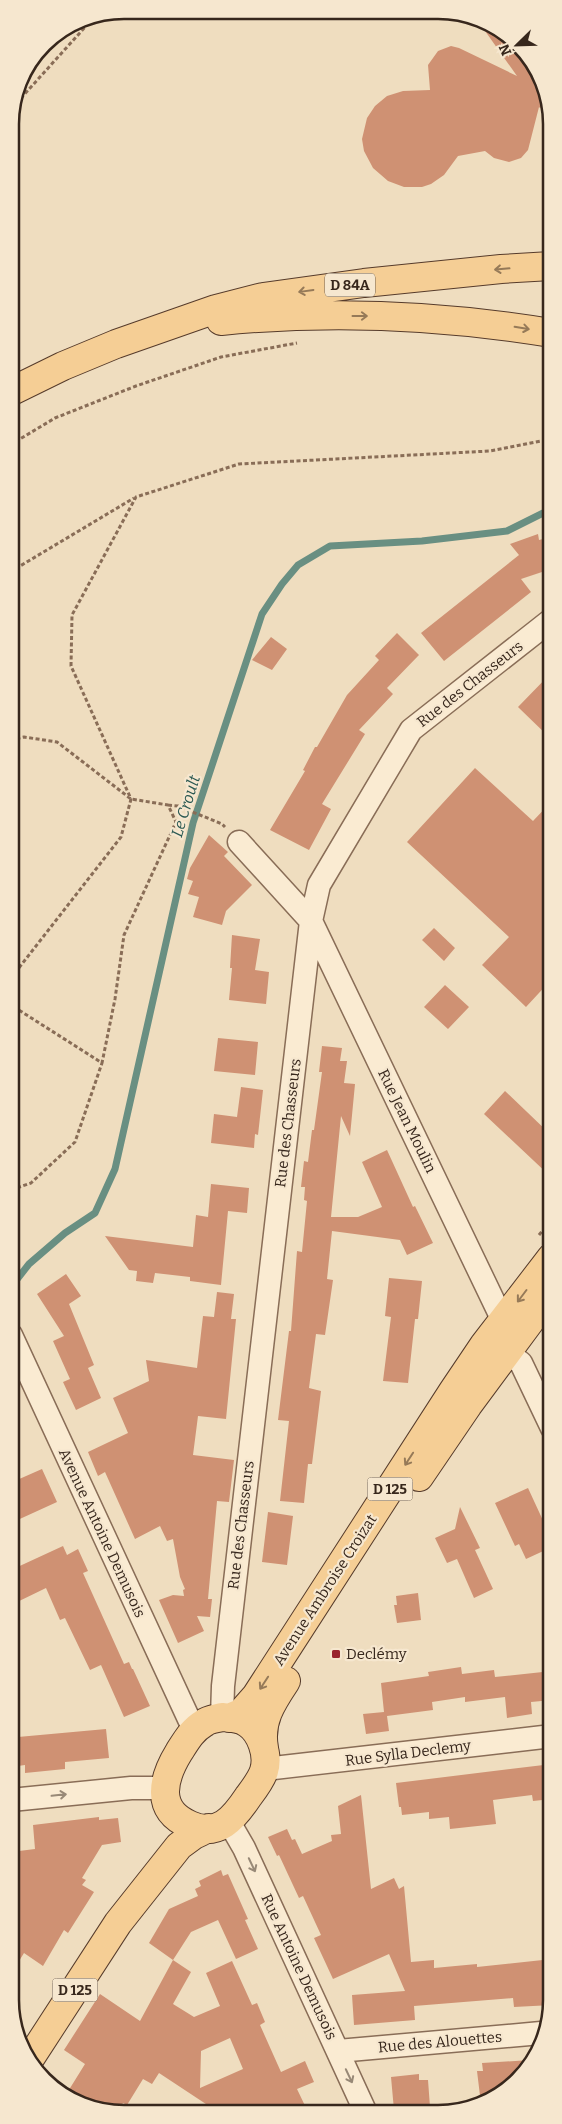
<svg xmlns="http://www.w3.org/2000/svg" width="562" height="2124" viewBox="0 0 562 2124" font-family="Bitter,serif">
  <rect width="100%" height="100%" fill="#efddbf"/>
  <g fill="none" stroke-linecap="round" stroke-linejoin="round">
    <path stroke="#698f82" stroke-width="7" d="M11,1287L29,1264L65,1233L95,1213L115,1169L193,823L262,614L282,584L298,565L330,546L422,541L507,531L551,509"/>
  </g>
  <path fill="#cf9173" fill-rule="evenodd" d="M478,21L519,43L548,103L540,108L539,107L528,150L521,158L509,162L494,158L485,151L458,156L444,175L431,184L422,187H404L388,181L373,168L364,151L362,139L367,118L375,106L387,96L403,91L430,90L428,65L438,51L451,46L459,48L517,76Z
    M538,534L539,540L551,537V569L521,579L531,592L444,661L421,633L519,555L510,544Z
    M397,633L419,655L387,688L393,694L359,730L365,734L322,804L331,809L309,850L270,830L305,771L303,770L315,747H317L347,695L379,660L375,656Z
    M271,637L287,649L272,670L252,660Z
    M551,673V739L518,707Z
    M475,768L533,821L551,802V980L526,1007L482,965L509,937L407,842Z
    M209,835L228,852L224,856L252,885L226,911L222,925L193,917L199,897L188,894L193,881L187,879L190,868Z
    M434,928L455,948L444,961L422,940Z
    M232,935L260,939L255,970L269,972L266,1004L229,1000L232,968H230Z
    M445,985L469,1007L448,1029L424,1007Z
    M218,1038L258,1042L255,1075L214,1071Z
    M322,1046L342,1048L340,1061H347L344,1083L355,1084L350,1136L341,1116L331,1217H358L382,1207L362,1162L387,1150L413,1207L415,1206L433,1243L407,1255L400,1240L332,1231L327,1279L333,1280L325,1335L316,1334L309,1388L321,1391L312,1464H308L304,1503L280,1501L289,1421L278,1420L289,1331H291L297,1251L302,1252L307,1201L304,1200L305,1187H301L304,1161L308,1162L312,1130H314L322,1072H319Z
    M241,1087L263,1090L258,1135L255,1134L254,1148L211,1143L214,1114L237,1117Z
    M505,1091L551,1135V1177L484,1114Z
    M211,1184L249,1188L247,1213L228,1211L221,1285L190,1281V1277L155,1273L153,1283L136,1281L137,1271L129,1270L105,1236L193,1247L196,1215L208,1217Z
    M66,1274L81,1296L69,1304L94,1365L88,1368L101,1398L76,1410L63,1382L70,1379L53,1341L64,1336L37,1294Z
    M389,1278L422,1281L418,1319H415L408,1383L383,1381L391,1317L385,1316Z
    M217,1292L234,1294L231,1319H236L226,1419L198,1416L193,1455L234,1460L229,1502L217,1501L208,1599H212L210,1617L197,1616L204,1631L178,1643L159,1600L173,1595L184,1596L183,1590L185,1589L180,1577L173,1539L167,1541L160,1526L135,1539L105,1472L98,1476L88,1452L128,1433L113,1398L149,1381L146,1360L197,1368L203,1316L214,1317Z
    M42,1469L57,1502L11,1523V1480H17Z
    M528,1488L552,1540V1547L526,1559L519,1544L515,1546L495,1503Z
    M460,1507L480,1548L475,1550L493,1589L474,1598L457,1559L447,1563L435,1538L455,1529Z
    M268,1512L293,1516L287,1565L262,1562Z
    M63,1546L67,1555L78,1549L88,1571L83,1573L124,1664L129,1662L132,1669H133L150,1706L124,1717L101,1665L90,1670L65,1618L60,1620L46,1588L11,1605V1570Z
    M418,1593L421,1620L397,1623L394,1605H397L396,1596Z
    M461,1667L462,1674L494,1670L495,1677L552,1671V1700L531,1702L532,1714L507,1718L505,1697L465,1702V1697L432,1702L433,1710L387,1716L389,1731L366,1734L363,1714L384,1712L381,1683L429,1676L428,1672Z
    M106,1729L109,1758L65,1762V1769L25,1773V1765L11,1767V1744L18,1743V1737Z
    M552,1764V1799L533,1801L532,1795L493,1800L496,1824L450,1829L449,1817L429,1819V1812L402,1815L401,1807H399L396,1783Z
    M361,1795L371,1889L394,1878L399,1889L404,1886L411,1962L434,1960V1968L477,1964V1967L552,1959V2005L514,2007L513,1998L414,2006L415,2020L354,2025L352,1995L405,1991L389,1954L333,1979L314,1938L321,1935L303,1896L299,1898L279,1855L277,1856L268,1837L287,1829L292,1840L295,1839L302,1854L332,1841L331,1835L341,1834L338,1806Z
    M99,1817V1820L118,1818L121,1842L102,1845L82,1878L86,1880L82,1885L94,1892L68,1933L64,1930L43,1966L24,1953L11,1974V1852L35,1849L33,1825Z
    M221,1870L223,1876L228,1874L248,1919L245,1920L258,1949L236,1959L218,1920L191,1932L173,1960L191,1972L173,2004L194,2017L220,2006L206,1973L232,1961L252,2005L257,2003L265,2022L260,2025L281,2072L305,2061L314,2082L297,2089L308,2112H214L212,2108L159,2073L152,2084L143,2079L127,2105L123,2103L117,2112H104L93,2105L92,2107L67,2093L85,2064L64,2050L100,1994L140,2021L173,1960L149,1943L169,1909L198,1896L195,1889L201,1886L199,1881ZM230,2038L243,2069L200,2088L201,2051Z
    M530,2060L524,2076L495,2099L481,2104L477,2071H483L482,2063Z
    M419,2074V2080H428L430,2107L394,2110L391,2077Z"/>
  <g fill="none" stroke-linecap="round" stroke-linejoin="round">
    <g stroke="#896d57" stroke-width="25">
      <path id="street" d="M239,842L311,921L506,1327L505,1334
        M11,1335L194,1730
        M507,1352L521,1363L552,1428
        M222,1717L223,1686L311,921L319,885L411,730L551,620
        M265,1769L552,1736
        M11,1800L131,1788H164
        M229,1822L244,1848L366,2113
        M338,2051L541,2033"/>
    </g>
    <g stroke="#563b2b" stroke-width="30">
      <path id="primary" d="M221,321C331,310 442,315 551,333
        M10,392L63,366L116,344L216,309L263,297L364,283L501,269L551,266
        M419,1477L468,1405L551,1293
        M222,1717C231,1718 240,1718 247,1723C261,1732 269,1755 264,1771C261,1780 254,1789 248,1797C234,1818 218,1838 190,1825C154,1810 163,1778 179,1752C186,1741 192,1730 204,1723C209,1719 215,1719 222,1717Z
        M229,1718L241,1713L256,1696L453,1391L484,1345L551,1258
        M264,1748C259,1721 272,1702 286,1681
        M31,2057L118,1923L179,1846L194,1835L209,1828"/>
    </g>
    <path stroke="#896d57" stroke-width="3" stroke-dasharray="4 2.5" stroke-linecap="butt" d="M12,108L96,15
      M10,445L55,418L136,386L221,357L297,343
      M10,572L134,498
      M10,740L24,737L57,742L131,799L168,805L176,822L124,935L115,999L102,1063L11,1005
      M168,805L178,806L222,824L225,827
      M11,978L121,837L131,799L71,666L72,615L136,497L239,464L490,451L551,439
      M11,1190L31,1183L75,1142L102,1063
      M539,1235L551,1220"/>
    <use href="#street" stroke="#faebd2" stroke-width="22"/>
    <use href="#primary" stroke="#f5ce95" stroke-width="28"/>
  </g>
  <defs><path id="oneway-shaft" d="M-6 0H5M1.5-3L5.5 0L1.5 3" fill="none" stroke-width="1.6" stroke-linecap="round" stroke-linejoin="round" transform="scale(1.25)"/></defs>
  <g stroke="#967a58">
    <use href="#oneway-shaft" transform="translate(502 269) rotate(175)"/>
    <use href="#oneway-shaft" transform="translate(306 291) rotate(172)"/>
    <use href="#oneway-shaft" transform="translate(360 316)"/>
    <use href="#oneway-shaft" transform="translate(522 328) rotate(9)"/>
    <use href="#oneway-shaft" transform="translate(522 1296) rotate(127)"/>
    <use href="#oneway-shaft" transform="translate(409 1459) rotate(123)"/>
    <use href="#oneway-shaft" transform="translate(264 1683) rotate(123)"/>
  </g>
  <g stroke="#988977">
    <use href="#oneway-shaft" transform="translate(59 1795) rotate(-6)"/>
    <use href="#oneway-shaft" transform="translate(252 1865) rotate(65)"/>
    <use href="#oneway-shaft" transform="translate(349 2076) rotate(65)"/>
  </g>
  <rect fill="#9a2530" stroke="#f6e7cf" stroke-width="2" x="331" y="1649" width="10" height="10" rx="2.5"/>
  <g text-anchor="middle" stroke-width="4.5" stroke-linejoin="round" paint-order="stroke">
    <g fill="#f6e7cf" stroke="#706152" stroke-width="1">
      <rect x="325" y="273.5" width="50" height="23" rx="4"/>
      <rect x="367.5" y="1477.5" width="45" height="23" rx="4"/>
      <rect x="52.5" y="1978.5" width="45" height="23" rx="4"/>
    </g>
    <g font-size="14" font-weight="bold" fill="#37271c">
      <text x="350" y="290">D 84A</text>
      <text x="390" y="1494">D 125</text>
      <text x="75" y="1995">D 125</text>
    </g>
    <g font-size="15" fill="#37271c" stroke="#f6e7cf">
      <text transform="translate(470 684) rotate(-38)" y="5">Rue des Chasseurs</text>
      <text transform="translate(407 1121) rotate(64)" y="5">Rue Jean Moulin</text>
      <text transform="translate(288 1123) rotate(-83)" y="5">Rue des Chasseurs</text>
      <text transform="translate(241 1525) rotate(-83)" y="5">Rue des Chasseurs</text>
      <text transform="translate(102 1533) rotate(65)" y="5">Avenue Antoine Demusois</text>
      <text transform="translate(325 1590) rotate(-57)" y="5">Avenue Ambroise Croizat</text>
      <text transform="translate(408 1753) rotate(-7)" y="5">Rue Sylla Declemy</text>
      <text transform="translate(299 1967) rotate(65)" y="5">Rue Antoine Demusois</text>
      <text transform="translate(440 2042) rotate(-5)" y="5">Rue des Alouettes</text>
    </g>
    <g font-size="15" fill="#37271c" stroke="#f6e7cf" text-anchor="start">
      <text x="346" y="1659">Declémy</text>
    </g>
    <g font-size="16" font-style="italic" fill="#2a5851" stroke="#f6e7cf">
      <text transform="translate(185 806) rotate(-73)" y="6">Le Croult</text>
    </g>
  </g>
  <path d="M0 0H562V2124H0ZM124 19H438A105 105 0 0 1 543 124V2000A105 105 0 0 1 438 2105H124A105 105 0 0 1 19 2000V124A105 105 0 0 1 124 19Z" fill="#f6e7cf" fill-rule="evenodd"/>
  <path fill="none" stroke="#37271c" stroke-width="2.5" d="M124 19H438A105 105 0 0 1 543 124V2000A105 105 0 0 1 438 2105H124A105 105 0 0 1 19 2000V124A105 105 0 0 1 124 19Z"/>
  <g transform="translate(517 45) rotate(247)" stroke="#f6e7cf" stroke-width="4" paint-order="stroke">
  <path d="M0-4L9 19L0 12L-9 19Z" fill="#37271c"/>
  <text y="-8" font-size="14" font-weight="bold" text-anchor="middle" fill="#37271c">N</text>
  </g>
</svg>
